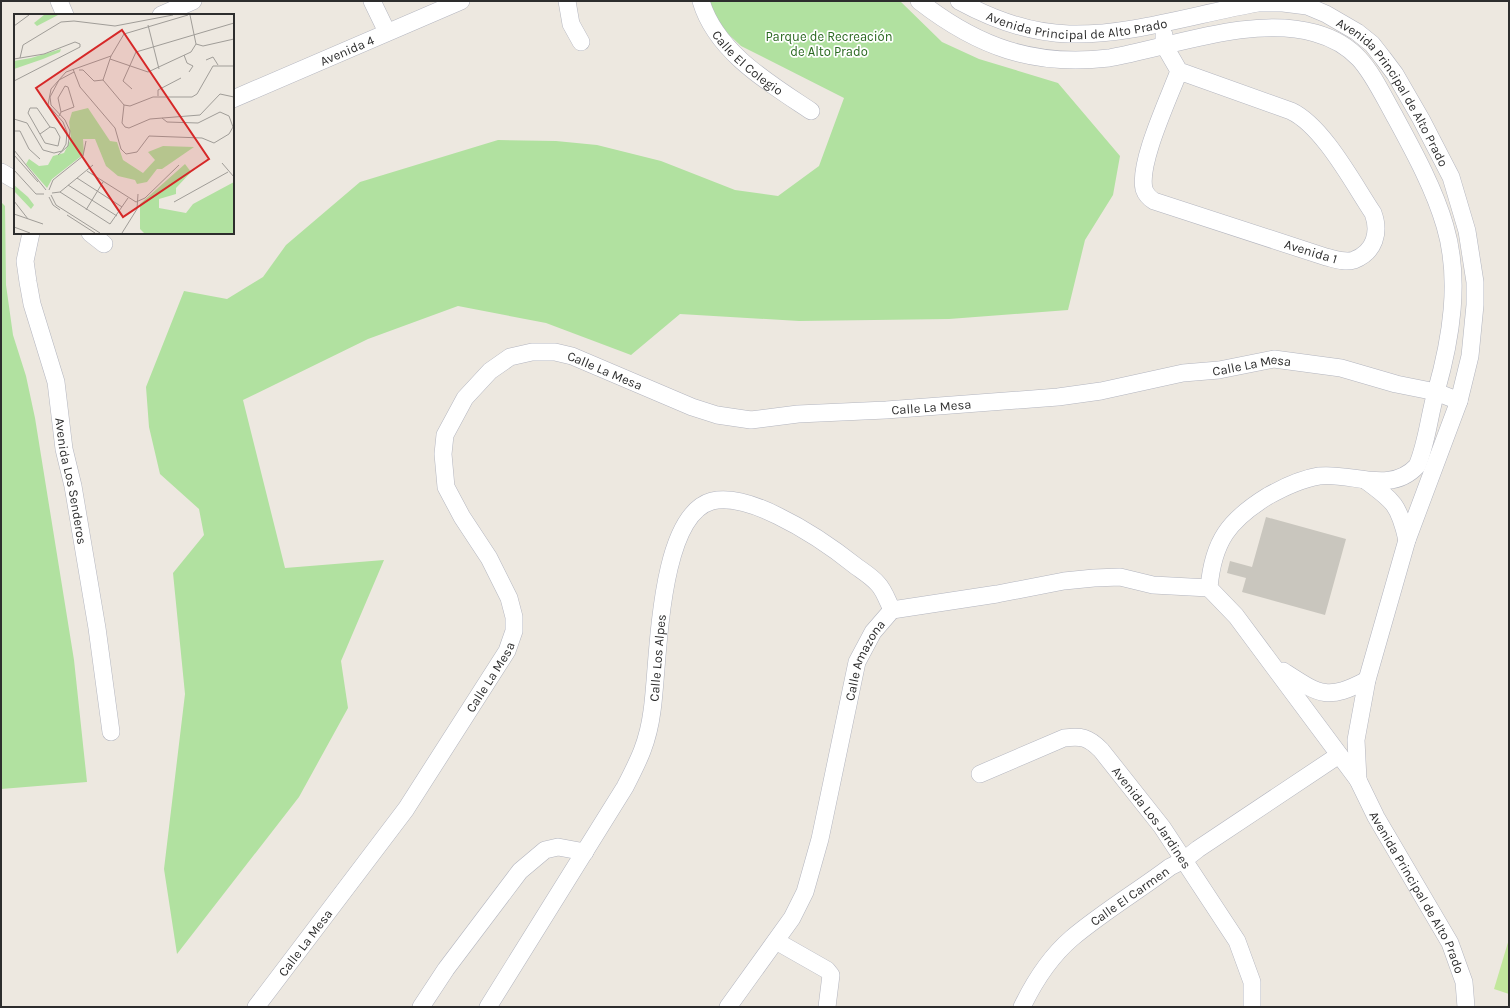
<svg xmlns="http://www.w3.org/2000/svg" width="1510" height="1008" viewBox="0 0 1510 1008" font-family="Karla,sans-serif">
  <rect width="100%" height="100%" fill="#ede8e0"/>
  <path fill="#b1e1a0" d="M708,1H900L942,42L979,59L1058,83L1120,156L1113,195L1085,240L1068,310L949,319L799,321L680,314L631,355L546,323L458,306L368,339L243,400L285,568L384,560L341,661L348,708L299,797L177,954L164,869L185,694L173,573L204,535L199,509L160,474L149,427L146,387L184,291L227,299L263,277L286,245L360,182L498,140L556,141L597,145L661,161L735,190L778,196L819,166L844,98L741,46L722,28Z
    M1,202L5,206L6,285L13,335L26,376L35,418L74,660L87,782L1,789Z"/>
  <path fill="#c2e79c" d="M1509,939V994L1494,989Z"/>
  <path fill="#c9c6be" d="M1266,517L1346,539L1325,615L1242,592L1246,578L1227,573L1230,561L1252,567Z"/>
  <g fill="none" stroke-linecap="round" stroke-linejoin="round">
    <g stroke="#b3b5bf" stroke-width="18">
      <g id="minor">
        <path d="M59,1L65,15"/>
        <path d="M372,1L387,32"/>
        <path d="M567,1L571,24L581,42"/>
        <path id="s1" d="M701,1C716,52 769,83 811,111"/>
        <path id="s2" d="M919,1C978,47 1034,67 1109,58C1171,47 1254,15 1315,33C1362,46 1372,76 1394,115C1413,150 1434,188 1445,226C1461,280 1451,339 1436,392C1429,416 1427,443 1417,466C1390,495 1352,472 1319,476C1301,479 1284,487 1268,496C1229,520 1213,541 1209,588L1236,616L1358,780L1376,817L1450,943L1464,982L1466,1007"/>
        <path id="s3" d="M959,1C992,19 1031,33 1069,34C1129,36 1199,13 1258,3H1283L1307,6L1326,14L1357,32L1372,44L1383,58L1395,74L1421,119L1451,177L1467,231L1475,282V305L1470,356L1459,401L1407,540L1367,680L1356,740L1358,780"/>
        <path d="M161,15L193,1"/>
        <path d="M1164,35V45L1179,71L1291,111C1323,126 1353,183 1373,213C1380,232 1375,252 1354,260C1345,263 1335,259 1326,257L1154,201C1149,198 1146,195 1144,189C1138,163 1169,98 1179,71"/>
        <path id="s4" d="M233,99L461,1"/>
        <path d="M1,172L15,180"/>
        <path id="s5" d="M31,233L25,261L28,282L32,304L56,382L64,449L73,486L97,628L111,732"/>
        <path d="M90,233L104,244"/>
        <path d="M1365,480C1394,501 1399,505 1407,540"/>
        <path d="M1283,671C1320,695 1327,701 1367,680"/>
        <path id="s6" d="M980,774L1064,738C1082,736 1088,737 1101,750L1162,827L1237,941L1252,982V1007"/>
        <path d="M776,941L827,970L831,975L827,1007"/>
        <path id="s7" d="M256,1007L406,809L507,651L514,631V617L509,598L489,558L462,517L446,487L443,454L445,435L465,398L490,371L510,357L532,352H555L572,356L692,407L717,415L751,420L798,414L886,410L1058,397L1101,391L1183,373L1219,370L1274,359L1341,368L1396,384L1436,392L1459,401"/>
        <path d="M421,1007L446,969L520,871L545,850L558,847L585,852"/>
        <path id="s8" d="M488,1007L625,787C639,760 648,742 652,711C659,665 657,516 712,501C733,496 760,507 778,516C807,530 832,547 857,567C864,572 872,577 878,584C884,590 888,602 892,610"/>
        <path id="s9" d="M728,1007L792,918L805,892L820,839L857,662L873,632L892,610L997,594L1064,581L1094,578L1120,577L1153,585L1209,588"/>
        <path id="s10" d="M1022,1007C1034,982 1051,956 1072,938C1103,912 1138,891 1170,867L1184,860L1198,849L1339,755"/>
      </g>
    </g>
    <use href="#minor" stroke="#fff" stroke-width="17"/>
  </g>
  <g text-anchor="middle" stroke-width="3.5" stroke-linejoin="round" paint-order="stroke">
    <g font-size="13" fill="#2d2d2d" stroke="#fff">
      <text dy="5" stroke="none"><textPath href="#s3" startOffset="123">Avenida Principal de Alto Prado</textPath></text>
      <text dy="5" stroke="none"><textPath href="#s4" startOffset="124">Avenida 4</textPath></text>
      <text dy="5" stroke="none"><textPath href="#s1" startOffset="79">Calle El Colegio</textPath></text>
      <text dy="5" stroke="none"><textPath href="#s3" startOffset="483">Avenida Principal de Alto Prado</textPath></text>
      <text transform="translate(1311 251) rotate(17)" y="5">Avenida 1</text>
      <text dy="5" stroke="none"><textPath href="#s7" startOffset="1533">Calle La Mesa</textPath></text>
      <text dy="5" stroke="none"><textPath href="#s7" startOffset="873">Calle La Mesa</textPath></text>
      <text dy="5" stroke="none"><textPath href="#s7" startOffset="1209">Calle La Mesa</textPath></text>
      <text dy="5" stroke="none"><textPath href="#s5" startOffset="254">Avenida Los Senderos</textPath></text>
      <text dy="5" stroke="none"><textPath href="#s8" startOffset="394">Calle Los Alpes</textPath></text>
      <text dy="5" stroke="none"><textPath href="#s9" startOffset="379">Calle Amazona</textPath></text>
      <text dy="5" stroke="none"><textPath href="#s7" startOffset="405">Calle La Mesa</textPath></text>
      <text dy="5" stroke="none"><textPath href="#s6" startOffset="217">Avenida Los Jardines</textPath></text>
      <text dy="5" stroke="none"><textPath href="#s2" startOffset="1542">Avenida Principal de Alto Prado</textPath></text>
      <text dy="5" stroke="none"><textPath href="#s10" startOffset="157">Calle El Carmen</textPath></text>
      <text dy="5" stroke="none"><textPath href="#s7" startOffset="81">Calle La Mesa</textPath></text>
    </g>
    <g font-size="13" fill="#29681f" stroke="#fff">
      <text x="829" y="41">Parque de Recreación<tspan x="829" dy="15">de Alto Prado</tspan></text>
    </g>
  </g>
  <g transform="translate(14 14)">
    <rect width="220" height="220" fill="#ede8e0"/>
    <path d="M30,1H44L23,12L20,9ZM47,35L46,38L29,45L0,55V47L17,44ZM74,94L96,127L103,128L109,146L129,159L141,146L134,138L149,132L180,133L148,155H143L133,168L123,170L121,166L104,162L92,152L81,125H69L70,140L38,165L33,174L12,150L15,145L25,152L34,151L39,142L50,139L57,125L55,108L58,98ZM171,150L177,158L162,174V180L145,185V194L172,199L179,190L220,168V219H130L126,215V190ZM0,171L14,183L20,191L17,195L0,177Z" fill="#b1e1a0"/>
    <path fill="none" stroke="#a09d98" stroke-width="1" d="M134,11L145,55M0,12L15,1M182,30L189,32L220,25M170,41L173,49L179,52L175,58M6,44L9,31L47,8L60,7L101,12L159,1M0,45L30,40L61,28L66,30V33L0,67M96,45L134,58L177,38L182,30L176,1M192,46L199,43L204,51M59,55L66,73L101,114L107,135L112,140L123,138L135,122L188,124L200,129L215,120L219,113L215,102L206,98L184,109L153,108L148,104M65,56H69L80,67L89,66M89,66L110,91L116,92L139,83H178L183,80L199,52H220M89,66L97,42L110,20L174,1M118,75L109,67L122,38L220,9M144,82V76L167,64M110,91L108,109L111,113L115,114L136,105L186,101L206,80L220,83M16,94H23L36,113L41,114L46,123L44,132L31,129L14,99ZM45,102L47,98L44,84L51,72L54,73L60,93L47,98M0,105L13,109L29,136L40,139L48,137L52,130L53,118L49,108L34,91L37,75L52,58L97,42M0,117H6L15,135L26,145M26,120L36,113M0,136L32,176M0,141L24,168M44,141L54,132L56,117L51,106L37,91L36,83L45,66L60,58M208,149L220,163M0,156L22,180H30M73,157L122,188M63,164L108,193M54,171L103,202M35,176L39,166L69,142L72,127M46,178L96,210L114,184M38,179L46,178L79,151M37,181L42,191L86,219M35,183L39,191L46,196M0,187L14,205M122,188L131,184L165,151M160,188L214,158M72,196L89,168M0,200L29,210M53,201L81,219M0,213L16,219M108,219L123,195L124,180"/>
    <path fill="#d62828" fill-opacity="0.15" stroke="#d62828" stroke-width="2" d="M108,16L195,145L109,203L22,74Z"/>
    <rect width="220" height="220" fill="none" stroke="#2d2d2d" stroke-width="2"/>
  </g>
  <rect width="1510" height="1008" fill="none" stroke="#2d2d2d" stroke-width="4"/>
</svg>
